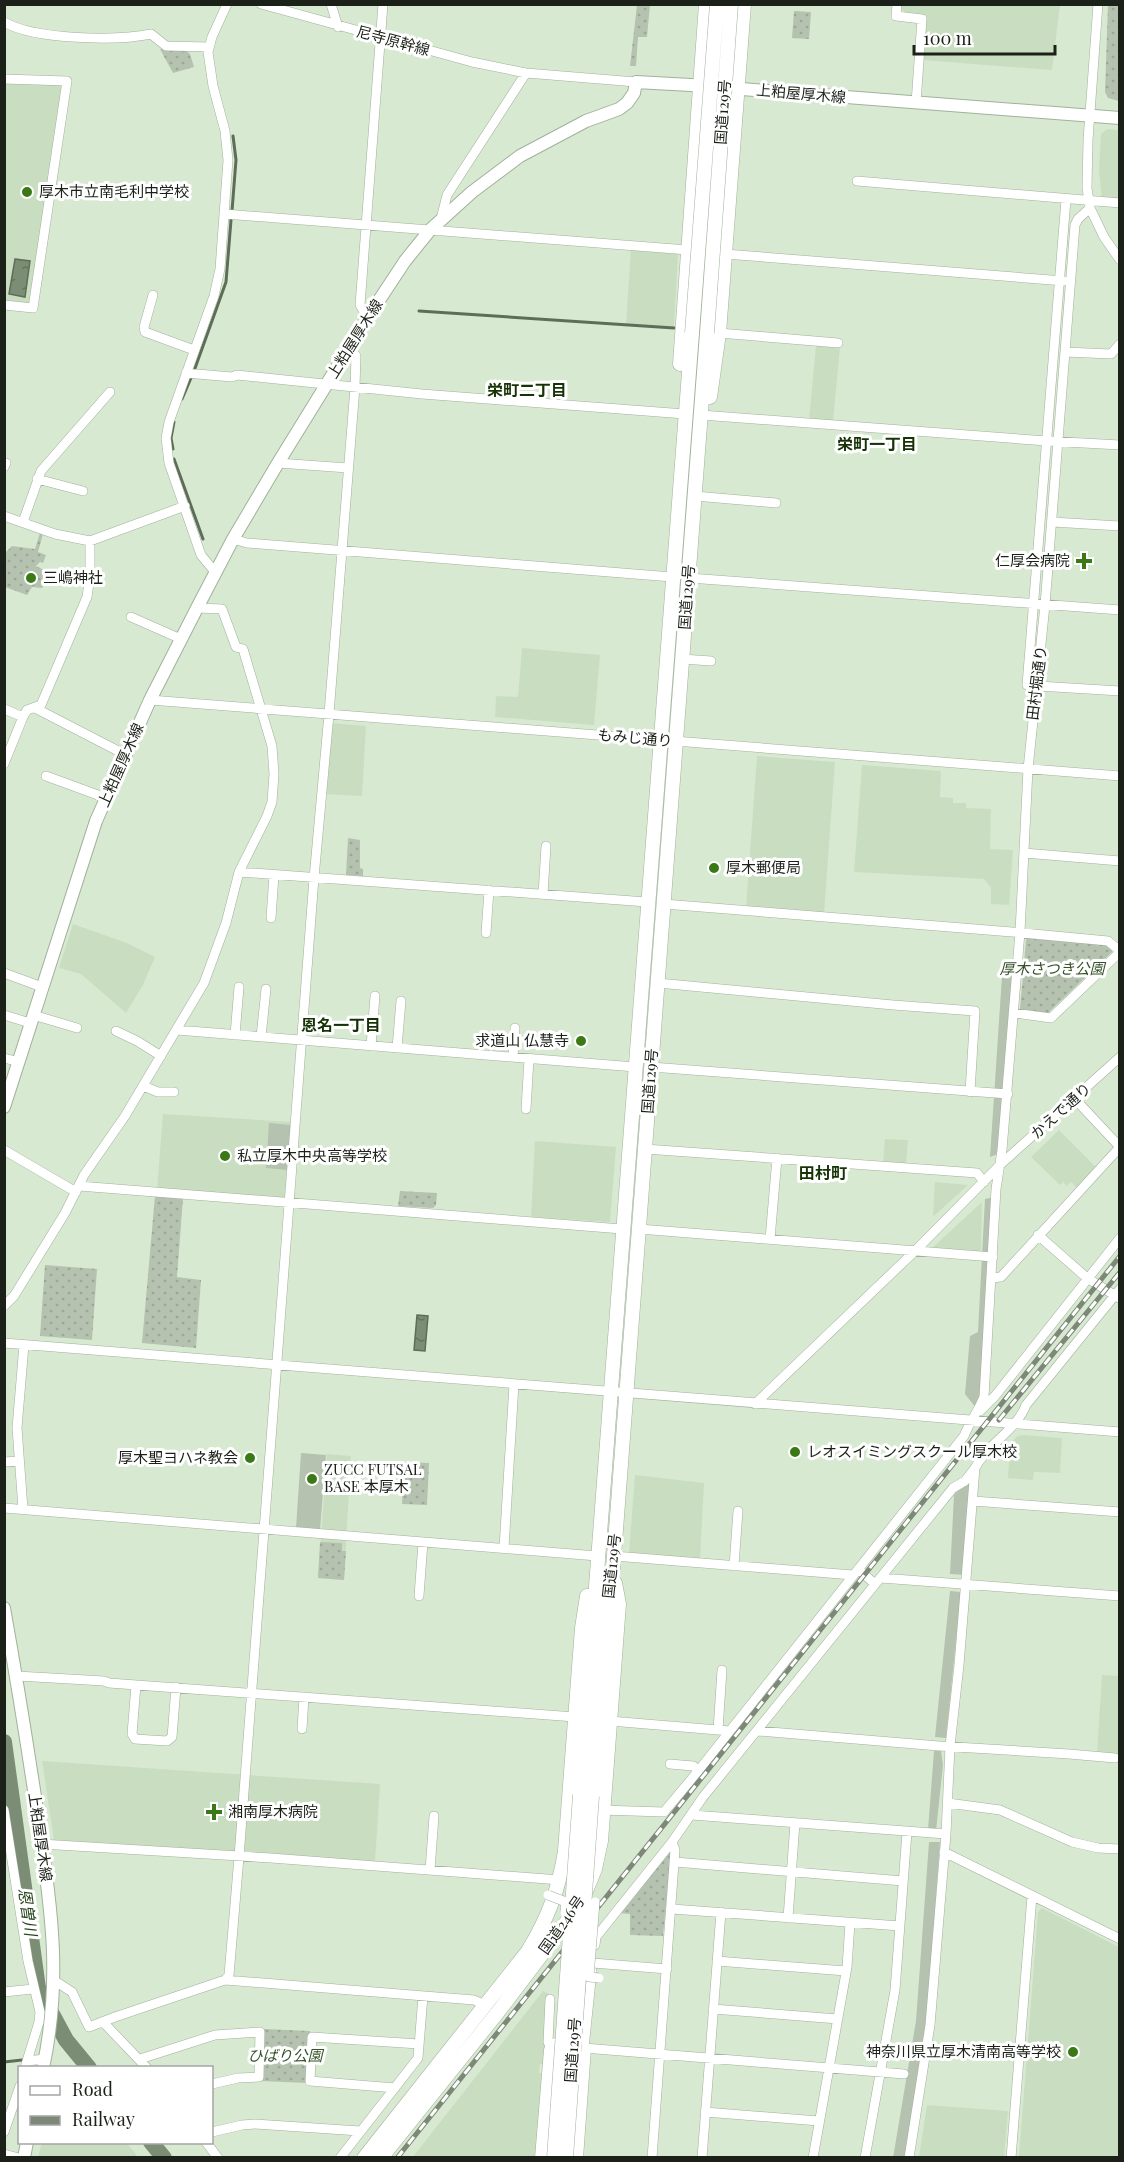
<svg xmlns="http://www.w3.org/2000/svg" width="1124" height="2162" viewBox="0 0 1124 2162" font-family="'Playfair Display','Noto Sans JP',serif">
  <defs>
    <pattern id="grass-dots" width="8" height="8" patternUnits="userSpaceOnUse" patternTransform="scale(1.5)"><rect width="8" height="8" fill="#b4c2af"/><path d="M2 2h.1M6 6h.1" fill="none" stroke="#9aa696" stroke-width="1.8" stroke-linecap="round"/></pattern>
    <pattern id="water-ripples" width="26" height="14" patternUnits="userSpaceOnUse" patternTransform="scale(1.5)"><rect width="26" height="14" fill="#7b8d74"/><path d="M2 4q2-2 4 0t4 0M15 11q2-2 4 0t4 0" fill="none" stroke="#64735e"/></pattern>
  </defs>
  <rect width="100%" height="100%" fill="#d8e9d1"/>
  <path fill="#c9dec1" d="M901,4L1060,5L1052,70L922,60L926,15L904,12L901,8Z
    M4,83L65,84L33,300L29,304L5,302Z
    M1107,129L1119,130V201L1102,200L1099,171L1101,134Z
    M631,249L678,253L674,328L626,325Z
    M816,345L840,347L833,422L809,420Z
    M522,648L600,655L594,725L495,717L496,696L518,697Z
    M331,723L366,726L362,796L325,794Z
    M757,756L835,762L824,914L746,908Z
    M862,765L941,771L940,797L953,798V803H966V808L991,809L990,849L1013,850L1009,905L991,904V888L984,879L854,872Z
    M73,924L127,943L155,957L143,985L126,1013L81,974L59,968Z
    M163,1114L292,1122L287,1195L283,1198L157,1189Z
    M1059,1130L1097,1168L1077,1188L1071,1182L1067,1186L1063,1182L1060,1185L1031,1157Z
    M885,1139L908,1140L906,1166L883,1164Z
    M535,1141L616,1147L610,1222L531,1217Z
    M935,1182L968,1185L934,1216L933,1215Z
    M982,1202L981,1252L932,1248Z
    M1024,1435L1062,1438L1060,1473L1034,1472L1033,1480L1008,1478L1010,1443L1018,1436Z
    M327,1454L351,1456L344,1580L318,1578Z
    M635,1475L704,1483L700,1560L629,1554Z
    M1102,1675L1119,1676V1754L1097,1753Z
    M42,1761L380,1784L375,1862L54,1840Z
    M1042,1908L1119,1947V2157H1019L1038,1912Z
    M543,1991L549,1994L544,2064H540L539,2073H543L537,2157L412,2158Z
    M927,2105L1008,2111L1004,2157H919Z
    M42,2142L127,2143L138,2157H38Z"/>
  <path fill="url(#grass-dots)" d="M637,5H650L647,37H638L636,66H630Z
    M1108,5H1119V101L1108,98L1105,92Z
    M794,11L811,12L809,39L792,38Z
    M160,49L185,50L190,54L194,67L173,73Z
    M40,533L43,534L38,552L46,555L43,563L40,562L36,566L44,570L45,583L42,588L32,587L27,595L5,587L4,554L12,546L35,549Z
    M348,838L360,840V868L363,869V876L346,875Z
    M1028,938L1106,943L1112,948V952L1048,1013L1022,1011L1020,1009L1026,940Z
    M400,1191L437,1193L436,1205L433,1208L398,1206Z
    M155,1196L183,1198L177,1277L201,1280L196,1348L142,1343Z
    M45,1265L97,1269L92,1340L40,1336Z
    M404,1462L429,1463L427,1505L402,1504Z
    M320,1542L342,1543V1551H346L344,1580L318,1578Z
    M667,1851L671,1852L663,1936L630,1935V1914L619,1913Z
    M264,2029L310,2031L307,2083L261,2081Z"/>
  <path fill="#b4c2af" d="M1003,961L1013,962L998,1154L990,1157Z
    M269,1123L291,1125L288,1170L266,1168Z
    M995,1197L981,1400L976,1408L965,1394L970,1336L978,1332L985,1199Z
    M301,1453L326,1455L320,1530L296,1528Z
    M964,1484H972L966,1575L950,1574L954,1495Z
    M950,1591L961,1592L946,1738L935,1737Z
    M934,1751H941L943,1765L936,1831L928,1830Z
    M929,1842H940L927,2022L905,2157L893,2158L916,2021Z"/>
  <path fill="url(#water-ripples)" stroke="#5e6d58" stroke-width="1.5" d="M15,259L30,261L25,297L9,294Z
    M417,1315L428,1316L425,1351L414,1350Z"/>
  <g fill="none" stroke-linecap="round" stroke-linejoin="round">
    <path stroke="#5e6d58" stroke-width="3" d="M232,211L236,160L233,136
      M419,311L674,328
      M194,371L226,282L231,220
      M182,399L191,378
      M173,449L171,438L174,422
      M174,459L203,539
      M4,2062L22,2060"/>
    <path stroke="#7b8d74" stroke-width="16" d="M4,1742L38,1988L66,2040L89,2068
      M151,2142L164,2158"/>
    <g stroke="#a1b19b" stroke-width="10">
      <path id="minor" d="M261,4L472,62L526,73L636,82
        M331,4L338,27
        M897,4L896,16L922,19L916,103
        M1098,4L1088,140L1087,188L1090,208L1104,237L1120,260
        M4,22C35,40 117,41 151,34L166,46L209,47
        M4,79L67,81L33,308L4,305
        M857,181L1120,203
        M225,214L688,250
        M441,219L447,195L526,73
        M725,254L1064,281
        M153,295L144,327L145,332L194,350
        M370,314L363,310L360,305L383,4
        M719,333L838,343
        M1065,352L1111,354L1120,344
        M186,373L232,377L237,375L422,394L685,414
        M701,415L1047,441L1120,445
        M278,463L348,468
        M4,467L6,463
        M37,479L83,491
        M695,496L776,503
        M4,516L55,534L90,541L185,506
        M23,522L41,471L110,392
        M1052,522L1120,526
        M233,539L247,543L672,577
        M215,572L201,555L169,463L166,438L169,422L214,296L220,269L228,160L225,131L213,86L208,52L212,37L227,4
        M689,578L1120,610
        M131,617L181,639
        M682,659L711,661
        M1027,685L1066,199
        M1038,686L1120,691
        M150,700L1120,776
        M35,708L126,755
        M4,709L23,717
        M4,764L23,717L27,710L41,705L87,597L90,576V541
        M46,776L106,798
        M1024,853L1120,861
        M239,872L647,902
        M543,894L546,846
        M664,904L1012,932L1108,941L1120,951
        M271,918L274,875
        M486,933L489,890
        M4,973L42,987
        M658,983L893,1005L975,1011L970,1092
        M1014,1013L1051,1018L1120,952
        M4,1015L30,1023
        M33,1015L77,1028
        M177,1030L635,1067
        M116,1031L137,1041L161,1056
        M235,1035L239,987
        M261,1037L266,989
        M371,1046L375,996
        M397,1048L401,1001
        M513,1057L515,1028
        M4,1058L19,1062
        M651,1067L1008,1094
        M143,1086L158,1092H174
        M1075,1099L1120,1147
        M526,1109L529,1059
        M645,1149L977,1173L984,1182
        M4,1150L76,1192
        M79,1186L622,1229
        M639,1229L993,1257
        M1038,1235L1087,1278L1119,1298
        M770,1239L777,1158
        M991,1278L1001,1277L1120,1147
        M4,1306L14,1296L65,1213L84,1175L125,1116L204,983L226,923L239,872L267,816L272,802L274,774L272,746L243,649L236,647L222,609L197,608
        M4,1343L1120,1432
        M755,1404L915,1251L1001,1164L1120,1057
        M980,1411L995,1396L1120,1238
        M4,1462L19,1461
        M973,1501L1120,1512
        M4,1508L597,1556
        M23,1509L17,1428L24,1345
        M504,1548L514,1384
        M614,1556L853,1575
        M734,1566L738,1511
        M858,1569L875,1584
        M881,1578L1120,1596
        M419,1596L423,1542
        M17,1676L104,1681L109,1683L575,1717
        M136,1685L132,1734L135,1739L167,1741L172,1737L176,1687
        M610,1721L730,1731
        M302,1729L304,1697
        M718,1730L722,1670
        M758,1731L939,1746L1069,1754L1115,1758
        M670,1764L693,1766L699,1770
        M948,1803L1000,1810L1072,1842L1098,1848L1120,1849
        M4,1810L28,1961L40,2012L39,2022L27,2061
        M600,1810L664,1812L699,1770L964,1436C970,1421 978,1412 984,1397L996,1189L1002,1150L1020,932L1028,769L1045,605L1075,225L1078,219L1090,208
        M692,1815L946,1834
        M41,1844L271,1858L560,1880
        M944,1852L1120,1939
        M675,1862L903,1881
        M430,1870L434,1816
        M672,1909L900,1926
        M788,1918L795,1823
        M595,1945L596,1937L672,1842L703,1797L953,1488L965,1481L975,1468
        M717,1961L846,1971
        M593,1963L667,1969
        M592,1971L584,2048L904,2074
        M225,1980L229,1975L239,1857L314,878L329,714L355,387L356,356L349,348
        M55,1981L72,1992L89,2027L115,2017L225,1980L474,2000L485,2005
        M4,1992L33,1989
        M550,1999L548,2042L552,2049
        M713,2009L838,2019
        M103,2022L147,2068
        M140,2059L215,2035L260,2032L259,2077L238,2078L212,2084
        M25,2068L27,2061L45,2059
        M395,2088L310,2081L312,2037L419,2044
        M705,2112L819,2121
        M4,2132L20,2086
        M212,2132L242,2125L255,2124L360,2131
        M206,2142L218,2158
        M4,2154L19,2158
        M340,2158L418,2058L423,1996
        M652,2158L675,1850L672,1842
        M702,2158L721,1912
        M813,2158L847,1967L850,1923
        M865,2158L895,1990L907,1832
        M909,2158L930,2025L946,1834L950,1746L959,1665L975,1468C988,1443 1016,1431 1026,1405L1120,1289
        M1011,2158L1032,1896"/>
    </g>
    <g stroke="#a1b19b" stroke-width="14">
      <path id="major" d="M729,88L1120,118
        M4,1107L96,821L150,700L197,608L233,539L278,463L370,314L405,261L430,230L472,192L520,156L586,121L619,109L627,103L634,93L636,82L709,86
        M4,1608C16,1675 27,1743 37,1810C50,1902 63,1975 43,2068
        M24,2158L27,2142"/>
    </g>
    <g stroke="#a1b19b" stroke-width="15">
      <path id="highway" d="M680,364L706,4
        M710,397L719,333L744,4
        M580,1795L692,333
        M592,1796L608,1604L613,1569L707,333
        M586,1891L595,1869L601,1841L619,1604L615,1583
        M364,2158L528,1951C548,1918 559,1889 565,1851L582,1628L587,1596
        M381,2158L498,2012L574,1912
        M542,2158L551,2050L556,2045L584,2048L576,2158"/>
    </g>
    <use href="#minor" stroke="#fff" stroke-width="9"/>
    <use href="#major" stroke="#fff" stroke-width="12"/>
    <use href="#highway" stroke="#fff" stroke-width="14"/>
    <g stroke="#7d8878" stroke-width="5">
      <path id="rail" d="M999,1420L1120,1272
        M397,2158L1120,1256"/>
    </g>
    <use href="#rail" stroke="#fff" stroke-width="3" stroke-dasharray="9" stroke-linecap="butt"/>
    <g stroke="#a1b19b" stroke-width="10" stroke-linecap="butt">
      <path id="minor-bridge" d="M548,1895L566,1902L565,1912
        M595,1902L589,1977L599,1978"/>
    </g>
    <g stroke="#a1b19b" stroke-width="15" stroke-linecap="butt">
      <path id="highway-bridge" d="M692,333L717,4
        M707,333L731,4
        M554,2158L580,1795
        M566,2158L592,1796"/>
    </g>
    <use href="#minor-bridge" stroke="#fff" stroke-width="9"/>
    <use href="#highway-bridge" stroke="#fff" stroke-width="14"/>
  </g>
  <g fill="#3a7916" stroke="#fff" stroke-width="2">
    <circle cx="27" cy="192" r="6"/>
    <path d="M1081 552h6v6h6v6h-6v6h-6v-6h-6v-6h6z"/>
    <circle cx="31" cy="578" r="6"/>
    <circle cx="714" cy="868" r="6"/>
    <circle cx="581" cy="1041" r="6"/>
    <circle cx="225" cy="1156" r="6"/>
    <circle cx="795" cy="1452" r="6"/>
    <circle cx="250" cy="1458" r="6"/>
    <circle cx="312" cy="1479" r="6"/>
    <path d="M211 1803h6v6h6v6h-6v6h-6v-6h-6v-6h6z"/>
    <circle cx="1073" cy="2052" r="6"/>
  </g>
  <g text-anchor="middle" stroke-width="6" stroke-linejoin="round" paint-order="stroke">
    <g font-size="15" fill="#1b2118" stroke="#fff">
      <text transform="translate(393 41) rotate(15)" y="5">尼寺原幹線</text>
      <text transform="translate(801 94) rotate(5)" y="5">上粕屋厚木線</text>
      <text transform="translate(723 112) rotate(-86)" y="5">国道129号</text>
      <text transform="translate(355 339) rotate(-58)" y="5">上粕屋厚木線</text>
      <text transform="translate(687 597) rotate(-86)" y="5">国道129号</text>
      <text transform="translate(1037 683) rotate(-83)" y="5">田村堀通り</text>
      <text transform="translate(635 738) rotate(5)" y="5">もみじ通り</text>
      <text transform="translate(121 765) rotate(-66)" y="5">上粕屋厚木線</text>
      <text transform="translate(650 1081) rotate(-86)" y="5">国道129号</text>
      <text transform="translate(1061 1111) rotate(-42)" y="5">かえで通り</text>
      <text transform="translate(612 1566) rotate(-84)" y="5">国道129号</text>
      <text transform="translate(40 1837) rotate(82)" y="5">上粕屋厚木線</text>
      <text transform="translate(562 1925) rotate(-55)" y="5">国道246号</text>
      <text transform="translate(573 2050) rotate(-86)" y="5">国道129号</text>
    </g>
    <g font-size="15" fill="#1b2118" stroke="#fff" text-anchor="start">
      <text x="39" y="197">厚木市立南毛利中学校</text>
      <text x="1070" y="566" text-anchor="end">仁厚会病院</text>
      <text x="43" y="583">三嶋神社</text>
      <text x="726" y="873">厚木郵便局</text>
      <text x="569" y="1046" text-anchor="end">求道山 仏慧寺</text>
      <text x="237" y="1161">私立厚木中央高等学校</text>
      <text x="807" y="1457">レオスイミングスクール厚木校</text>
      <text x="238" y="1463" text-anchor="end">厚木聖ヨハネ教会</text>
      <text x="324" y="1475">ZUCC FUTSAL<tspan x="324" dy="17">BASE 本厚木</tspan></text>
      <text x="228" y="1817">湘南厚木病院</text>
      <text x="1061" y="2057" text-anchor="end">神奈川県立厚木清南高等学校</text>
    </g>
    <g font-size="15" font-style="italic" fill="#355229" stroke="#fff">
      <text x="1052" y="974">厚木さつき公園</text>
      <text x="285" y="2061">ひばり公園</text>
    </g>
    <g font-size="16" font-weight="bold" fill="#153305" stroke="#fff">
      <text x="527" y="396">栄町二丁目</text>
      <text x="877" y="450">栄町一丁目</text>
      <text x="341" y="1031">恩名一丁目</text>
      <text x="823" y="1179">田村町</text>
    </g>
    <g font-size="16" font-style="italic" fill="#27431b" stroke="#fff">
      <text transform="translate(28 1912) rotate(82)" y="6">恩曽川</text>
    </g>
  </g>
  <rect width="1124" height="2162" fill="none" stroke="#1b2118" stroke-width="12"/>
  <rect x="18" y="2066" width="195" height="78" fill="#ffffff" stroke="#a4a6a3" stroke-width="1.5"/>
  <rect x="30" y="2086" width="30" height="9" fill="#ffffff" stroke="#a4a6a3" stroke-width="1.5"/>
  <text x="72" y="2096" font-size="18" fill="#1b2118">Road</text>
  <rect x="30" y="2116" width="30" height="9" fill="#7d8878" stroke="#a4a6a3" stroke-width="1.5"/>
  <text x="72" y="2126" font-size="18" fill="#1b2118">Railway</text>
  <path d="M914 45v9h141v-9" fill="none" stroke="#1b2118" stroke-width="3"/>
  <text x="923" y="45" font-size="18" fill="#1b2118" stroke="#ffffff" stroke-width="4.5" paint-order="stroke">100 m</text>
</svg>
